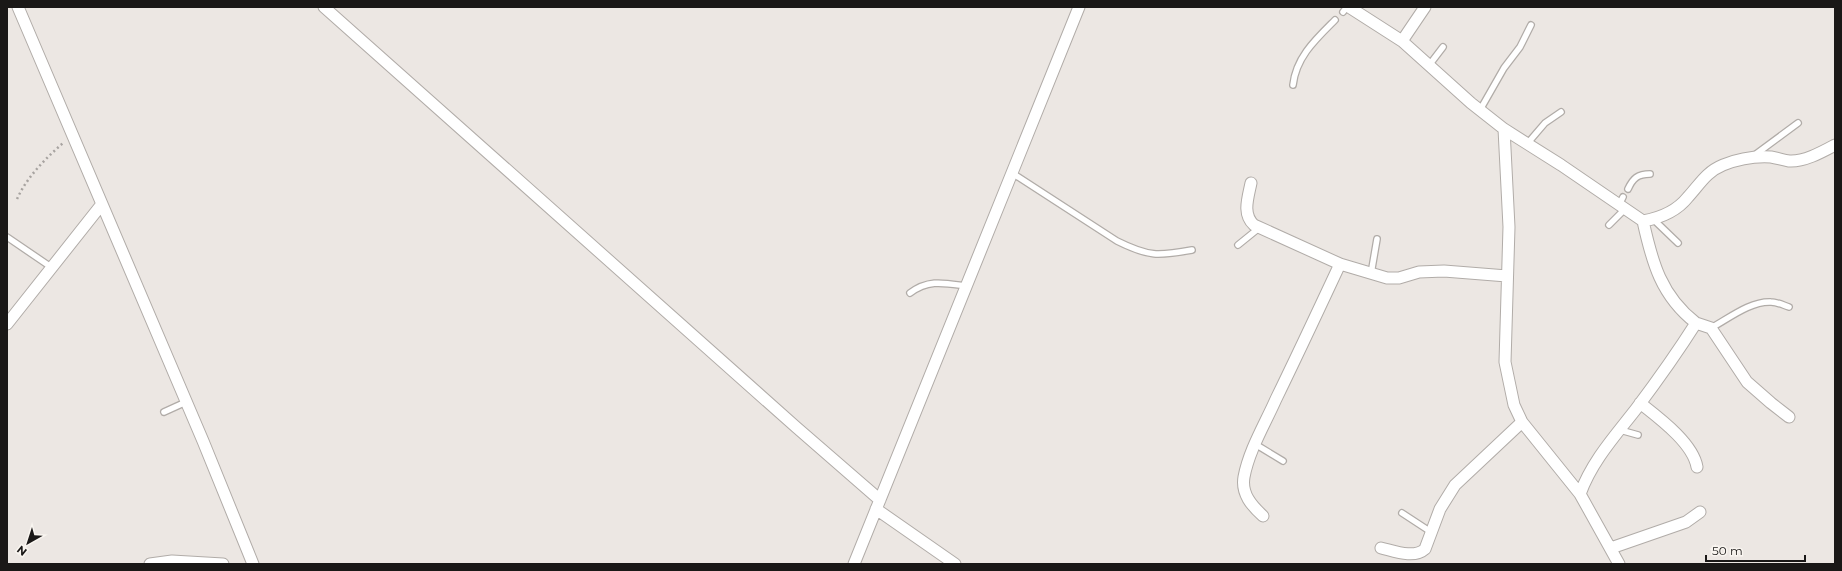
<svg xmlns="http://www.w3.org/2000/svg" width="1842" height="571" viewBox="0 0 1842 571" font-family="Montserrat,sans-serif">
  <rect width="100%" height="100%" fill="#ece7e3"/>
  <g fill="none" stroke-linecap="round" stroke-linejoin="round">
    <g stroke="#b1aca8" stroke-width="8">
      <path id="lane" d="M1343,12L1347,7
        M1430,64L1443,47
        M1293,85C1296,57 1316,39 1335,20
        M1480,110L1504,68L1520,47L1531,25
        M1527,144L1545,123L1561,112
        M1752,157L1798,123
        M1012,173L1117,241C1149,257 1158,256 1192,250
        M1628,189C1633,178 1638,174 1650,174
        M1619,205L1623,197
        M1653,219L1678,243
        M1609,225L1625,209
        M7,237L51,267
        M1238,245L1259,228
        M1371,274L1377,239
        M910,293C929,279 944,283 966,286
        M1711,328C1728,319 1750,301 1771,302C1777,302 1783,305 1789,307
        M164,412L186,402
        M1620,430L1638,435
        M1255,444L1283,461
        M1402,513L1431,532"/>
    </g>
    <g stroke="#b1aca8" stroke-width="13">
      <path id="street" d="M18,7L203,441L253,564
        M324,7L796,427L880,500
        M1349,7L1402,41L1471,103L1504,129L1561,165L1643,221C1660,218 1677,211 1688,197C1700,184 1706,172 1723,165C1738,159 1755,156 1771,157C1777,158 1783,160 1789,161C1804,162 1822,152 1835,145
        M1402,41L1425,7
        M1504,129L1509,227L1505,362L1514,405L1522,422L1580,494L1619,564
        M1251,183C1248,198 1242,214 1254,225L1340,264L1387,278H1399L1419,272L1444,271L1507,276
        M1696,323L1711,328L1747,382L1771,403L1789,417
        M7,324L102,204
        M1640,403C1659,418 1693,443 1697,467
        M1580,494C1592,461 1615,436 1636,409C1657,381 1677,353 1696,323C1661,296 1652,262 1643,221
        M876,509L955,564
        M1263,516C1252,506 1241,494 1244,477C1249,450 1265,424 1276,399C1298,354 1319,309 1340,264
        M1381,548C1394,551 1414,559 1425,549L1440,509L1455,485L1522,422
        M1611,548L1686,522L1700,512
        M150,564L172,561L223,564
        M854,564L1079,7"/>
    </g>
    <path stroke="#a7a3a0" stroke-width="2.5" stroke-dasharray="2 3" stroke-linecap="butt" d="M17,199C27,177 45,159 63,143"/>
    <use href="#lane" stroke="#fff" stroke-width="5.5"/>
    <use href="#street" stroke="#fff" stroke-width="11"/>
  </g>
  <rect width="1842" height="571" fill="none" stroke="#1a1817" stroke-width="16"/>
  <g transform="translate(28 543) rotate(219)" stroke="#f9f5f0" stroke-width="3" paint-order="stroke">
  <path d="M0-3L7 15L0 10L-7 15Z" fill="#1a1817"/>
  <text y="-6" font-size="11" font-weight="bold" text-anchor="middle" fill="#1a1817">N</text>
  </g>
  <path d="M1706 555v6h99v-6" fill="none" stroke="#1a1817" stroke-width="2"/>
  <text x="1712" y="555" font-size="12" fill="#1a1817" stroke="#f9f5f0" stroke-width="3" paint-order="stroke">50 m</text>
</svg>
